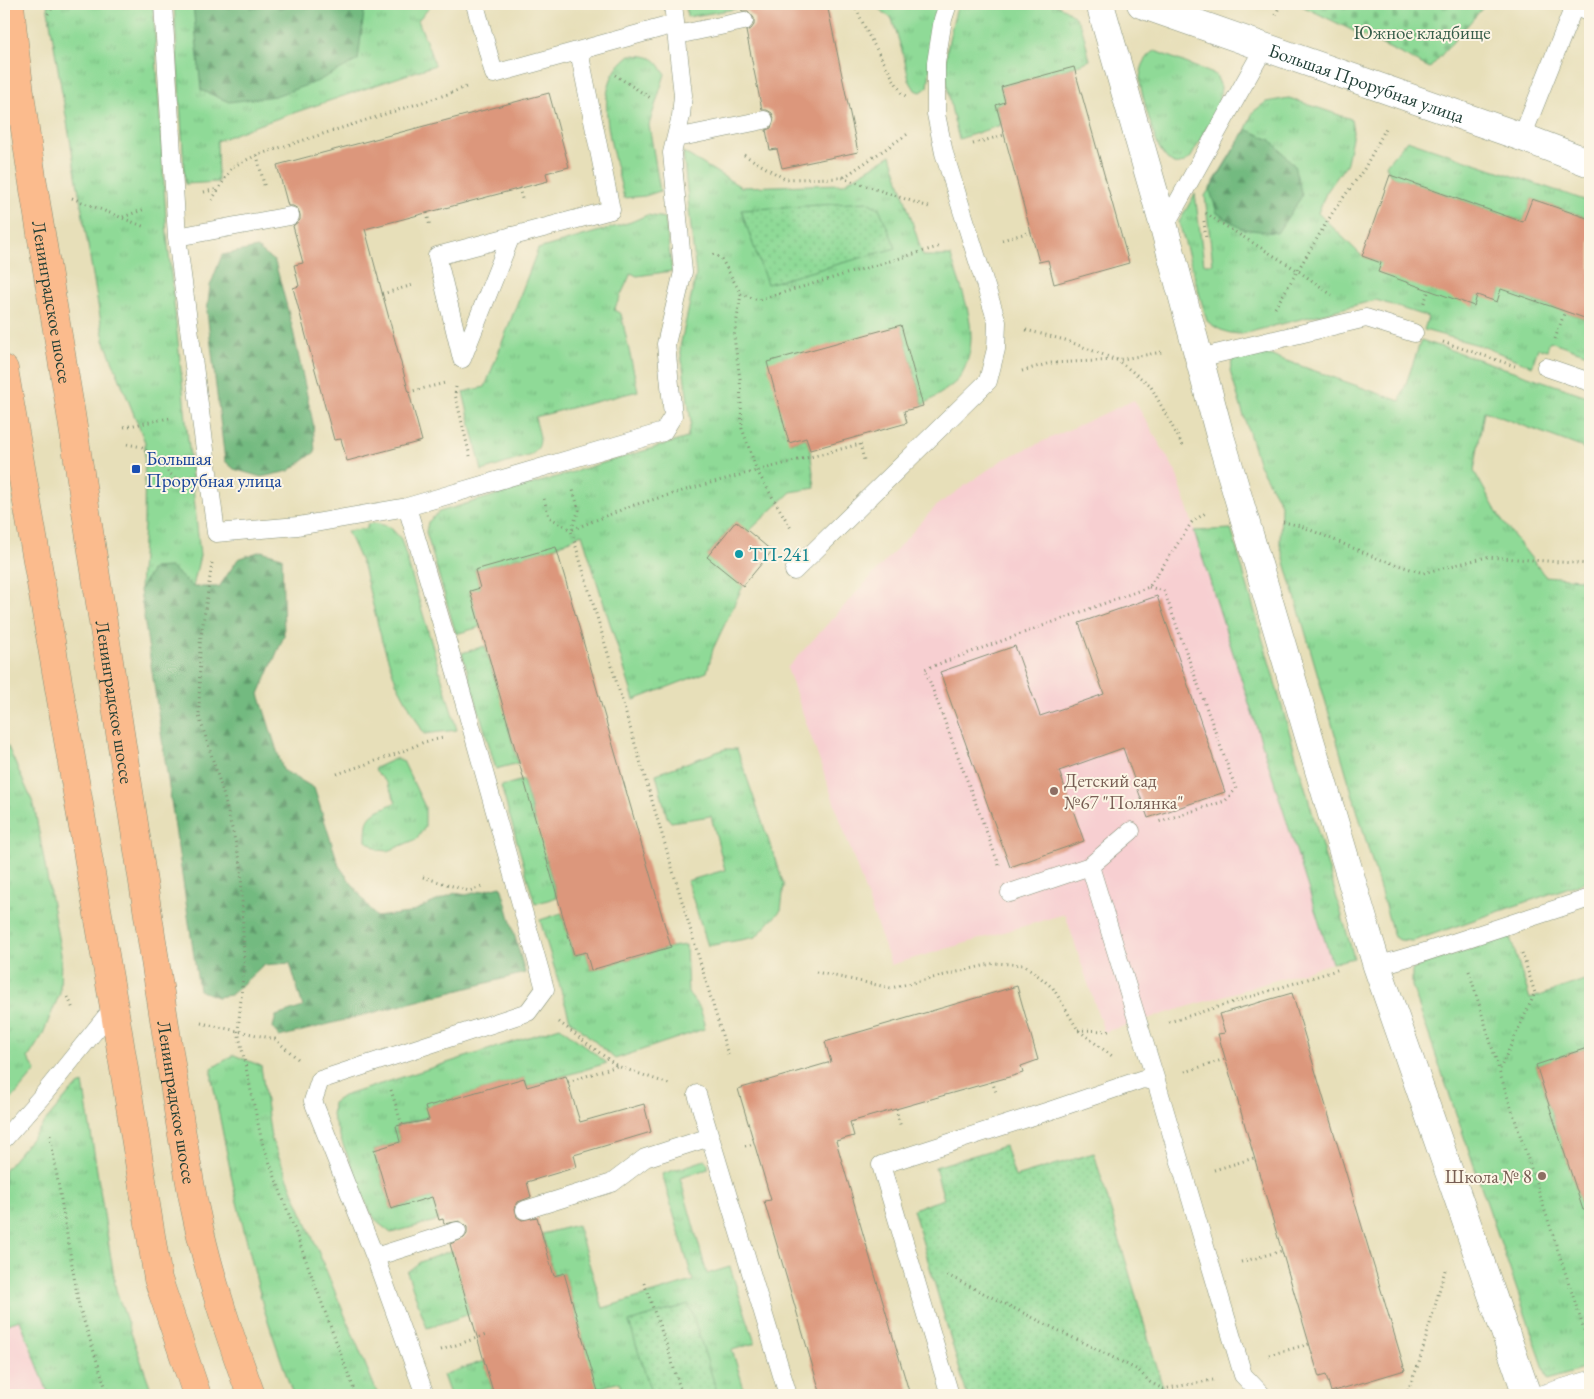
<svg xmlns="http://www.w3.org/2000/svg" width="1594" height="1399" viewBox="0 0 1594 1399" font-family="'EB Garamond',serif">
  <defs>
    <pattern id="grass-tufts" width="24" height="20" patternUnits="userSpaceOnUse" patternTransform="scale(1.25)"><rect width="24" height="20" fill="#8fda97"/><path d="M3 7l-1-3M5 7V3M7 7l1-3M15 17l-1-3M17 17v-4M19 17l1-3" fill="none" stroke="#7bbc83"/></pattern>
    <pattern id="forest-firs" width="22" height="20" patternUnits="userSpaceOnUse" patternTransform="scale(1.25)"><rect width="22" height="20" fill="#73ba80"/><path d="M5 1l3.5 6h-7zM16 11l3.5 6h-7z" fill="#5e986a"/></pattern>
    <pattern id="cemetery-stones" width="16" height="16" patternUnits="userSpaceOnUse" patternTransform="scale(1.25)"><rect width="16" height="16" fill="#8fda97"/><path d="M2 7V4a2 2 0 0 1 4 0v3zM10 15v-3a2 2 0 0 1 4 0v3z" fill="#7bbc83"/></pattern>
    <pattern id="park-dots" width="8" height="8" patternUnits="userSpaceOnUse" patternTransform="scale(1.25)"><rect width="8" height="8" fill="#8fda97"/><path d="M2 2h.1M6 6h.1" fill="none" stroke="#7bbc83" stroke-width="1.8" stroke-linecap="round"/></pattern>
  </defs>
  <rect width="100%" height="100%" fill="#fcf5e5"/>
  <filter id="ink" filterUnits="userSpaceOnUse"><feTurbulence type="fractalNoise" baseFrequency=".02" numOctaves="2"/><feDisplacementMap in="SourceGraphic" scale="10" xChannelSelector="R" yChannelSelector="G"/><feConvolveMatrix kernelMatrix="1 2 1 2 8 2 1 2 1" color-interpolation-filters="sRGB"/></filter>
  <filter id="wash" filterUnits="userSpaceOnUse"><feTurbulence type="fractalNoise" baseFrequency=".0096" numOctaves="4" result="noise"/><feDisplacementMap in="SourceGraphic" scale="20" xChannelSelector="R" yChannelSelector="G"/><feGaussianBlur stdDeviation="1.12" result="paint"/><feColorMatrix in="noise" values="0 0 0 0 0 0 0 0 0 0 0 0 0 0 0 0 0 1.4 0 .05"/><feComposite in="paint" operator="in"/></filter>
  <g filter="url(#wash)">
    <rect width="100%" height="100%" fill="#e7dfb9"/>
    <path fill="#f7cfd1" d="M1134,400L1176,472L1332,963L1104,1032L1065,914L891,965L787,668L937,505L1002,460Z
      M20,1320L49,1395H4V1325Z"/>
    <path fill="url(#grass-tufts)" stroke="#578c66" d="M47,4H153L167,235L200,555L193,587L153,568L140,589L144,525L145,442L104,340Z
      M174,4H433L418,20L435,65L252,127L217,141L218,182L185,184Z
      M686,4H740L741,8L687,17Z
      M873,4H939L936,15L928,87L921,92L915,90L909,80L904,57L892,19Z
      M958,4H1054C1084,16 1082,31 1090,60L1074,67L1001,87L1005,102L996,105L1001,125L959,139C953,118 946,87 946,65C946,46 953,22 958,4Z
      M1155,51L1216,75L1221,87L1219,105L1191,157C1186,161 1180,166 1174,164C1168,162 1159,149 1157,143C1153,134 1140,89 1140,80C1140,69 1145,56 1155,51Z
      M630,55C650,56 655,56 665,74L649,125L660,191L645,196L624,198C617,166 599,113 610,82C614,70 621,62 630,55Z
      M1289,98L1351,119L1353,132L1347,163L1326,193L1318,213L1362,256L1381,263L1474,305L1477,295L1497,301L1505,279L1517,295L1590,320V355L1550,341L1547,350L1538,348L1532,366L1482,346L1424,330L1428,317L1376,300L1242,334C1228,334 1218,330 1207,321L1179,222L1195,194L1204,264H1213L1205,196L1246,129L1253,112L1266,102Z
      M1407,140L1590,202V219L1532,199L1523,222L1390,175L1386,165Z
      M683,152L741,187L843,184L891,155L923,256H951C963,296 984,337 960,377C955,385 932,399 923,405L901,325L790,443L806,438L810,450L815,488L791,492L748,532L736,521L707,556L743,586L713,649L707,672L634,700L582,534L556,547L475,570L480,588L470,591L480,627L456,634L426,532L428,522L439,512L687,438L691,422L680,347L696,275Z
      M647,215L665,218L672,271L637,276L631,273L614,310L621,314L638,391L535,417C538,433 546,444 531,455L482,471L463,392L485,387L538,249L631,222Z
      M1421,340L1590,397V458L1581,447L1484,411L1474,471L1500,518L1545,576L1590,580V880L1413,941L1400,940L1394,937L1280,545L1281,504L1259,465L1230,371L1233,357L1246,352L1264,353L1400,401Z
      M376,523L390,527L401,539L457,730L424,734L396,682L382,641L363,566L347,531L368,528L367,524Z
      M1231,529L1354,958L1332,963L1194,531Z
      M485,646L497,688L508,686L518,720L507,723L518,763L496,769L462,653Z
      M4,738L34,805L61,954L60,993L42,1036L28,1058L36,1071L4,1108Z
      M725,749H737L784,885L781,910L756,937L708,946L687,881L725,870L711,816L671,822L667,817L656,774Z
      M397,758L403,761L425,807V826L417,839L388,851L379,850L366,841C366,810 371,815 396,802L387,783L376,772L375,768Z
      M523,780L535,821L545,819L555,853L545,856L557,897L535,904L501,786Z
      M562,913L573,955L586,952L591,970L671,947L686,945L688,993L700,1009L705,1023L704,1029L615,1059L570,1020L540,920Z
      M1510,937L1530,999L1590,978V1047L1536,1065L1590,1231V1367L1548,1380L1412,986V970L1424,964Z
      M560,1027L607,1063L527,1087L524,1078L426,1107L428,1117L396,1126L400,1142L374,1150L391,1209L432,1197L439,1220L391,1233L377,1222L368,1208L332,1116L333,1103L343,1096Z
      M234,1055L261,1066L271,1138L378,1395H293L263,1306L235,1194L212,1079V1068Z
      M83,1083L116,1290L153,1395H49L20,1320L4,1325V1171L71,1091Z
      M705,1160L708,1164V1169L680,1178L707,1274L730,1267L755,1343L732,1350L746,1395H623L619,1382L585,1392L586,1349L564,1273L554,1276L542,1234L577,1225L603,1308L693,1281L662,1174Z
      M461,1247L460,1277L470,1314L427,1328L407,1272L420,1262Z
      M484,1361L494,1395H450L443,1375Z"/>
    <path fill="url(#forest-firs)" stroke="#497c5a" d="M193,4H365L358,60L316,82L275,96L229,102L201,90Z
      M1246,129L1271,140L1294,165L1302,196L1277,233L1242,229L1217,213L1210,190Z
      M257,248L275,262L292,326L313,423L315,452L289,471L261,477L234,469L225,461L207,312L210,286L222,255Z
      M261,551L282,557L284,636L259,694L283,770L314,788L339,866L376,917L409,913L455,893L466,895L501,886L525,973L279,1037L273,1027L276,1016L303,1007L290,963L263,965L231,995L217,997L199,990L140,590L153,568L170,567L193,587H219L238,559Z"/>
    <path fill="url(#cemetery-stones)" stroke="#578c66" d="M1298,4H1486L1430,68Z"/>
    <path fill="url(#park-dots)" stroke="#578c66" d="M867,202L879,208L896,248L767,284L741,210Z
      M1005,1146L1015,1177L1094,1153L1165,1395H967L913,1209L944,1199L935,1167Z
      M689,1304L718,1395H652L629,1322Z"/>
    <g id="blocks">
      <path fill="#dc977c" d="M740,4H827L858,152L782,168L777,149L770,150L766,130L771,128L774,118L772,113L767,110H762L746,31L751,29L754,25V18L748,11H742Z
        M1074,67L1129,263L1054,284L1048,260L1039,262L996,105L1005,102L1001,87Z
        M549,93L569,167L546,173L548,181L365,229L422,441L347,461L341,439L334,440L293,288L299,286L294,265L303,263L293,226L300,220V215L298,209L293,206H288L277,165Z
        M1390,175L1523,222L1532,199L1590,219V320L1501,289L1497,302L1477,295L1474,306L1378,272L1381,263L1362,256Z
        M901,325L923,406L904,411L907,423L810,450L806,438L789,443L767,362Z
        M736,521L772,551L743,586L707,557Z
        M556,547L671,947L591,970L586,952L574,955L470,591L480,588L475,570Z
        M1157,596L1225,792L1148,818L1123,748L1059,771L1084,841L1010,867L940,672L1015,646L1040,716L1070,706L1104,694L1079,623Z
        M1017,986L1038,1060L1021,1066L1023,1073L850,1122L854,1136L836,1141L910,1395H821L764,1201L771,1200L738,1089L831,1062L825,1042Z
        M1292,993L1405,1370L1331,1392L1326,1375L1319,1377L1218,1034L1225,1033L1219,1014Z
        M1590,1047V1209L1583,1210L1536,1065Z
        M566,1076L580,1122L644,1104L651,1132L574,1155L577,1167L527,1182L531,1197L518,1202L515,1208L517,1217L522,1220L537,1217L554,1276L564,1273L599,1395H494L450,1244L464,1238L467,1234V1227L460,1221L444,1224L443,1219L439,1220L432,1197L391,1209L374,1150L400,1142L396,1126L429,1120L425,1107L524,1078L527,1087Z"/>
    </g>
  </g>
  <g filter="url(#ink)">
    <use href="#blocks" fill-opacity="0" stroke="#838e76" stroke-width="1"/>
    <g fill="none" stroke-linecap="round" stroke-linejoin="round">
      <g stroke="#838e76" stroke-width="19">
        <path id="lane" d="M163,4L177,237L216,533L298,526L407,507L663,432L673,416L666,344L683,272L672,153L681,116L683,95L673,4
          M475,4L494,74L675,24
          M1574,6L1590,13
          M677,35L744,21
          M1522,137L1575,4
          M676,138L764,120
          M1164,227L1265,46
          M511,236L462,359L437,256L611,210L579,51
          M177,237L290,216
          M1199,358L1366,318L1414,333
          M1546,367L1590,382
          M407,507L449,648L545,989L528,1012L320,1080L313,1101L375,1257L425,1395
          M794,571L988,381L996,349L997,322L944,153L936,114V63L943,19L948,4
          M1090,866L1156,1081L1243,1375L1262,1395
          M1010,893L1090,866L1131,831
          M1377,966L1422,953L1590,898
          M697,1094L788,1395
          M4,1139L43,1095L114,1007
          M525,1210L612,1183L645,1158L710,1137
          M375,1257L457,1231
          M950,1395L881,1165L1052,1110L1143,1079L1156,1081
          M1539,1395L1590,1380"/>
      </g>
      <g stroke="#838e76" stroke-width="29">
        <g id="street">
          <path d="M1100,4L1164,227L1220,436L1363,919L1377,966L1527,1395"/>
          <path id="s1" d="M1141,4L1522,137L1590,163"/>
        </g>
      </g>
      <g stroke="#838e76" stroke-width="29">
        <g id="primary">
          <path id="s2" d="M10,4C23,142 49,278 71,414C107,650 143,886 180,1123C185,1151 189,1180 195,1209C208,1272 229,1334 251,1395"/>
          <path d="M4,369L114,1007L158,1279L197,1395"/>
        </g>
      </g>
      <path stroke="#838e76" stroke-width="3" stroke-dasharray="1 4" stroke-linecap="butt" d="M854,4L869,36L902,94L906,96
        M48,14L55,4
        M1276,15L1280,4
        M615,75L652,99
        M973,144L1004,135
        M257,155L265,189
        M744,155L785,179L843,178L929,207
        M844,177L909,133
        M519,188L523,202
        M204,192L218,189
        M72,198L145,227
        M212,200L232,167L257,155L448,94L466,87
        M427,213L430,227
        M1206,213L1219,222L1297,270L1332,295
        M123,217L145,209
        M1204,221L1206,239
        M1002,240L1030,232
        M713,254L721,258L741,294L758,300L941,246
        M382,294L413,285
        M741,294L734,337L740,379L742,428L757,471L792,530
        M1424,303L1429,290
        M1275,308L1333,212L1364,169L1386,128
        M1026,330L1065,340L1117,360L1150,385L1183,446
        M1555,339L1565,311
        M1443,342L1515,366
        M1022,371L1050,363L1117,360L1162,352
        M456,387L455,394L470,456
        M409,392L445,383
        M124,427L170,418
        M127,444L142,447L178,481
        M544,499L549,517L571,530L579,510L573,490
        M1283,522L1301,526L1379,559L1423,573L1487,557L1590,564
        M212,563L200,644L199,716L222,789L241,864L244,966L238,1031L262,1142L356,1395
        M1149,587L1164,591L1236,789L1225,801L1158,822
        M337,774L396,754L424,742L443,738
        M999,865L925,669L1149,587L1192,522L1207,512
        M423,877L469,891L485,886
        M1522,953L1535,993L1499,1071L1590,1348
        M1469,971L1499,1070
        M816,972L891,988L995,963L1025,965L1053,988L1078,1030L1112,1056
        M68,997L73,1009
        M559,1022L617,1066
        M1169,1022L1340,969
        M201,1023L275,1039L298,1059
        M1078,1030L1110,1031
        M728,1055L571,530L631,506L710,483L860,444L864,460
        M1185,1072L1225,1059
        M992,1081L997,1095
        M568,1082L617,1066L669,1084
        M391,1090L402,1125
        M896,1109L901,1128
        M50,1135L79,1306L108,1395
        M745,1146L754,1144
        M1214,1170L1254,1158
        M1241,1262L1281,1251
        M947,1275L1138,1370L1150,1382L1163,1389L1213,1380
        M644,1283L668,1349L682,1395
        M441,1350L486,1335
        M1269,1355L1309,1344
        M1406,1395L1419,1363L1445,1270"/>
      <use href="#lane" stroke="#fff" stroke-width="18"/>
      <use href="#street" stroke="#fff" stroke-width="28"/>
      <use href="#primary" stroke="#fbbb8d" stroke-width="28"/>
    </g>
  </g>
  <rect fill="#1a4fb4" stroke="#fcf5e5" stroke-width="2" x="131" y="464" width="10" height="10" rx="2.5"/>
  <circle fill="#0f9aa8" stroke="#fcf5e5" stroke-width="2" cx="739" cy="554" r="5"/>
  <g fill="#8d6e63" stroke="#fcf5e5" stroke-width="2">
    <circle cx="1054" cy="791" r="5"/>
    <circle cx="1542" cy="1176" r="5"/>
  </g>
  <g text-anchor="middle" stroke-width="4" stroke-linejoin="round" paint-order="stroke">
    <g font-size="19" fill="#355c48" stroke="#fcf5e5">
      <text x="1422" y="39">Южное кладбище</text>
    </g>
    <g font-size="19" fill="#1f3d34" stroke="#fcf5e5">
      <text dy="7" stroke="none"><textPath href="#s1" startOffset="239">Большая Прорубная улица</textPath></text>
      <text dy="7" stroke="none"><textPath href="#s2" startOffset="301">Ленинградское шоссе</textPath></text>
      <text dy="7" stroke="none"><textPath href="#s2" startOffset="706">Ленинградское шоссе</textPath></text>
      <text dy="7" stroke="none"><textPath href="#s2" startOffset="1111">Ленинградское шоссе</textPath></text>
    </g>
    <g font-size="19" fill="#164399" stroke="#fcf5e5" text-anchor="start">
      <text x="146" y="465">Большая<tspan x="146" dy="22">Прорубная улица</tspan></text>
    </g>
    <g font-size="19" fill="#0d838f" stroke="#fcf5e5" text-anchor="start">
      <text x="749" y="561">ТП-241</text>
    </g>
    <g font-size="19" fill="#785e54" stroke="#fcf5e5" text-anchor="start">
      <text x="1064" y="787">Детский сад<tspan x="1064" dy="22">№67 "Полянка"</tspan></text>
      <text x="1532" y="1183" text-anchor="end">Школа № 8</text>
    </g>
  </g>
  <rect width="1594" height="1399" fill="none" stroke="#fcf5e5" stroke-width="20"/>
</svg>
